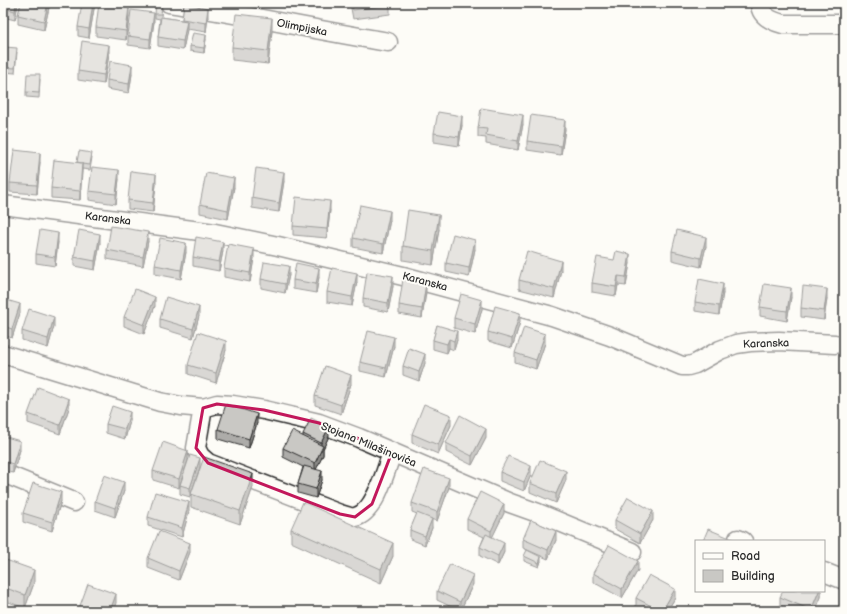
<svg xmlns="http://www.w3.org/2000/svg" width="847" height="614" viewBox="0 0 847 614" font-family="'Balsamiq Sans',sans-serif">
  <rect width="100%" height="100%" fill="#fdfcf7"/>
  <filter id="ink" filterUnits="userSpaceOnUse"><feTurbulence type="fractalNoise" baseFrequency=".025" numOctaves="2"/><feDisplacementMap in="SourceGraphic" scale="8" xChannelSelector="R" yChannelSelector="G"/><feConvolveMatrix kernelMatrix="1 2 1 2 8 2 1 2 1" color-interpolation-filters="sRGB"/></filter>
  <g filter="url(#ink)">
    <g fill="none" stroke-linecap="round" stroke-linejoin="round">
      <g stroke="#2b2b2b" stroke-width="21">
        <path id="minor" d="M169,3C242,14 315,30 388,42
          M760,3C760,16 771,21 783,24H844
          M3,205L215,233L278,246L403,276L552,316L610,336L682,366H688L695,364L720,350L736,344L750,342L779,341L835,344
          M3,354L160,402L181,406L203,408L217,404L233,405L264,410L319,423L359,438L510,503L538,513L632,552
          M203,408L196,448L200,456L208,463L340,514C344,515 351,518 355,517C375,513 386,470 392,452
          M3,473L74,502
          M738,539L743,541
          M824,572L844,580"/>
      </g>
      <use href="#minor" stroke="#fdfcf7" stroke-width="18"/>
    </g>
    <path fill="#adaca9" stroke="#2b2b2b" d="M3,3H18L15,20L3,17Z
      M21,3H50L44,30L18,24V15Z
      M95,3L89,38L78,36V27Z
      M350,3H390V14L353,19Z
      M184,4L208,17L206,32L187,29L183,50L158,46V37L160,19L155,18V14L162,8L161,17L182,20Z
      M129,16L126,40L96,36V27Z
      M154,22L150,48L128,45V36Z
      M272,31L268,64L232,60V47Z
      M206,39L204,53L190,51V46Z
      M17,52L15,73L3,72V67Z
      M109,54L104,84L78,80V71Z
      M132,74L129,93L107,89V80Z
      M40,79L39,98L26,97V92Z
      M523,124L518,150L486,144V138L478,137V128Z
      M462,125L459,146L434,142V133Z
      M565,129L561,155L527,150V141Z
      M92,157L90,170L82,169L80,200L51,198V188L77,162Z
      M40,162L37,194L10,192V183Z
      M119,179L116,204L89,200V191Z
      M284,181L279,212L252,208V198Z
      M156,184L153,212L128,209V200Z
      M234,187L228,219L200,213V204Z
      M330,210L327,238L293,235V226Z
      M390,220L383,253L353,247V238Z
      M439,229L433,265L403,260V246Z
      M148,241L143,266L107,259V250Z
      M58,242L55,266L36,263V254Z
      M100,243L95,270L74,266V257Z
      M706,246L701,267L672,260V251Z
      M475,249L469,277L446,272V263Z
      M223,251L219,271L193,266V257Z
      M186,252L181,279L155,274V265Z
      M254,258L250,282L224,277V268Z
      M630,263L626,286L618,285L616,296L592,292V283Z
      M561,270L554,298L519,289V280Z
      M289,275L285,293L261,288V279Z
      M319,277L316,293L293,289V280Z
      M357,282L352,306L327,302V292Z
      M393,286L388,312L363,307V298Z
      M426,292L422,318L399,314V305Z
      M723,293L719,315L695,311V302Z
      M791,297L787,321L760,316V307Z
      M827,298L824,320L801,317V308Z
      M3,299L20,313L12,338L3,335Z
      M155,306L144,334L124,326V317Z
      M482,309L475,334L454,328V318Z
      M199,316L193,338L160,328V319Z
      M520,322L512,348L488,341V332Z
      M437,325L457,340L454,350L449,348L447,353L433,349V340Z
      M54,326L48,348L22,340V331Z
      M545,343L536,369L515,362V353Z
      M394,346L386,377L360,371V362Z
      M226,350L216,383L188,374V365Z
      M425,363L419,381L403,375V366Z
      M351,384L341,414L315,405V396Z
      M69,408L60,434L28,423V414Z
      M130,421L125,439L106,433V424Z
      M257,423L249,448L218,439V429Z
      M451,425L438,454L412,443V434Z
      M303,434L329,436L323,449V455L316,469L322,480L316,498L298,493V484L303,467L283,457V448L303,436Z
      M3,436L20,450L13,473L3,471Z
      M486,438L472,465L446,452V443Z
      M188,460L179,488L153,480V471Z
      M200,467L190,497L180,494V485Z
      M500,472L531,475L524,491L500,481Z
      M566,480L556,503L530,492V483Z
      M253,487L240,524L191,507V494Z
      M449,487L437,521L430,519L432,528L425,545L410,539V530L417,514L412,512V503Z
      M124,491L115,517L95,510V501Z
      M61,501L52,531L23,522V513Z
      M189,511L182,537L148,526V517Z
      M504,513L492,537L504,552L498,565L480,556V547L484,537L467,529V519Z
      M615,520H653L640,543L615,529Z
      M291,529L393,556L381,583L291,542Z
      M523,539L556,540L548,559L523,548Z
      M190,552L179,580L148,568V558Z
      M524,556L541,561L539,567L524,561Z
      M3,559L34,583L25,608L3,600Z
      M638,570L622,598L593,582V573Z
      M473,584L460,611L437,600V591Z
      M821,591V597L815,611H793L780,606V597Z
      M636,598H675L667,611H644L636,607Z"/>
    <path fill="#8d8c89" stroke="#2b2b2b" d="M16,3H18L15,20V11Z
      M48,3H50L44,30V21Z
      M93,3H95L89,38V29Z
      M129,7V16L126,40V31Z
      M208,8V17L206,32V23Z
      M154,13V22L150,48V39Z
      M272,18V31L268,64V51Z
      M187,21V30L183,50V41Z
      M206,35V39L204,53V48Z
      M109,45V54L104,84V75Z
      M132,65V74L129,93V84Z
      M523,115V124L518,150V141Z
      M462,116V125L459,146V137Z
      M565,120V129L561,155V146Z
      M40,153V162L37,194V185Z
      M82,163V172L80,200V191Z
      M119,170V179L116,204V194Z
      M284,172V181L279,212V203Z
      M156,174V184L153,212V203Z
      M234,178V187L228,219V210Z
      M330,201V210L327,238V229Z
      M390,211V220L383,253V244Z
      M439,215V229L433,265V251Z
      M148,232V241L143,266V257Z
      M58,233V242L55,266V257Z
      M100,234V243L95,270V261Z
      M706,237V246L701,267V258Z
      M475,240V249L469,277V268Z
      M223,242V251L219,271V262Z
      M186,243V252L181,279V270Z
      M254,249V258L250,282V273Z
      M630,254V263L626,286V277Z
      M561,261V270L554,298V289Z
      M289,266V275L285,293V284Z
      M319,268V277L316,293V284Z
      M357,273V282L352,306V297Z
      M393,276V286L388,312V303Z
      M618,276V285L616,296V287Z
      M426,283V292L422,318V309Z
      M723,284V293L719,315V306Z
      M791,288V297L787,321V311Z
      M827,289V298L824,320V311Z
      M155,297V306L144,334V325Z
      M482,300V309L475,334V324Z
      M20,304V313L12,338V329Z
      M199,307V316L193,338V329Z
      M520,313V322L512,348V339Z
      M54,317V326L48,348V339Z
      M457,331V340L454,350V341Z
      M545,334V343L536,369V360Z
      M394,337V346L386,377V368Z
      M449,339V348L447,353V344Z
      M226,341V350L216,383V373Z
      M425,354V363L419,381V372Z
      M351,375V384L341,414V405Z
      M69,399V408L60,434V425Z
      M130,412V421L125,439V429Z
      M257,414V423L249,448V439Z
      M451,415V425L438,454V445Z
      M329,427V436L323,449V455L315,472V463L321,450V443Z
      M486,429V438L472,465V456Z
      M20,441V450L13,473V464Z
      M188,451V460L179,488V479Z
      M200,458V467L190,497V488Z
      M531,466V475L524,491V482Z
      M322,471V480L316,498V489Z
      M566,471V480L556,503V494Z
      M253,474V487L240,524V511Z
      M449,478V487L437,521V512Z
      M124,482V491L115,517V508Z
      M61,492V501L52,531V522Z
      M189,502V511L182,537V528Z
      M504,504V513L491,540V531Z
      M653,511V520L640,543V534Z
      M432,519V528L425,545V536Z
      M556,531V540L548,559V550Z
      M190,543V552L179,580V571Z
      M393,543V556L381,583V569Z
      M504,543V552L498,565V556Z
      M541,557V561L539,567V563Z
      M638,561V570L622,598V589Z
      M34,570V583L25,608V595Z
      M473,575V584L460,611V602Z
      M675,589V598L667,611H662Z
      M819,591H821V597L815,611H811Z
      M116,594V603L113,611H110Z"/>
    <path fill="#c9c8c4" stroke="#2b2b2b" d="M3,3H16L15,11L3,8Z
      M21,3H48L44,21L18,15Z
      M82,3H93L89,29L78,27Z
      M99,3L129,7L126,31L96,27Z
      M156,3L162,4L161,14H155Z
      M352,3H390V5L353,10Z
      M184,4L208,8L206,23L182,19Z
      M131,10L154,13L150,39L128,36Z
      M236,14L272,18L268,51L232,47Z
      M161,17L187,21L183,41L158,37Z
      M193,33L206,35L204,48L190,46Z
      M82,41L109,45L104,75L78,71Z
      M5,47L17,48L15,68L3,67Z
      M110,61L132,65L129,84L107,80Z
      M27,74H40L39,93L26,92Z
      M481,108L523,115L518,141L486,135L487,129L478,128Z
      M438,112L462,116L459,137L434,133Z
      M531,115L565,120L561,146L527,141Z
      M14,150L40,153L37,185L10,183Z
      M79,151L92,153L90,165L82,164V163L77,162Z
      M54,160L82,163L80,191L51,188Z
      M92,167L119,170L116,194L89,191Z
      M256,168L284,172L279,203L252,198Z
      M131,171L156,174L153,203L128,200Z
      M206,173L234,178L228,210L200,204Z
      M296,197L330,201L327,229L293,226Z
      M360,205L390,211L383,244L353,238Z
      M408,210L439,215L433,251L403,246Z
      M111,226L148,232L143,257L107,250Z
      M40,230L58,233L55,257L36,254Z
      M79,230L100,234L95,261L74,257Z
      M677,230L706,237L701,258L672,251Z
      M453,234L475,240L469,268L446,263Z
      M196,237L223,242L219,262L193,257Z
      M160,238L186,243L181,270L155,265Z
      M228,244L254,249L250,273L224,268Z
      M527,251L561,261L554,289L519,280Z
      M616,251L630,254L626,277L618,276L616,287L592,283L597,257L614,260Z
      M264,262L289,266L285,284L261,279Z
      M296,263L319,268L316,284L293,280Z
      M332,268L357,273L352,297L327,292Z
      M367,272L393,276L388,303L363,298Z
      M403,279L426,283L422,309L399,305Z
      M699,279L723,284L719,306L695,302Z
      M764,284L791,288L787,311L760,307Z
      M803,286L827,289L824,311L801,308Z
      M135,289L155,297L144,325L124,317Z
      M461,294L482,300L475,324L454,318Z
      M166,297L199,307L193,329L160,319Z
      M3,299L20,304L12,329L3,326Z
      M495,306L520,313L512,339L488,332Z
      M29,309L54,317L48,339L22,331Z
      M437,325L457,331L454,341L449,339L447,344L433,340Z
      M524,327L545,334L536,360L515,353Z
      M368,331L394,337L386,368L360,362Z
      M198,332L226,341L216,373L188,365Z
      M409,348L425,354L419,372L403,366Z
      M325,366L351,375L341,405L315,396Z
      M38,387L69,399L60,425L28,414Z
      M226,404L257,414L249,439L218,429Z
      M424,404L451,415L438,445L412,434Z
      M112,406L130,412L125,429L106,424Z
      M460,415L486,429L472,456L446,443Z
      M311,418L329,427L321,443L303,434Z
      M292,431L323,446L315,463L283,448Z
      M3,436L20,441L13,464L3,461Z
      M163,442L188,451L179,479L153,471Z
      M190,455L200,458L190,488L180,485Z
      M508,456L531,466L524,482L500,472Z
      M204,457L253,474L240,511L191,494Z
      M540,460L566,471L556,494L530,483Z
      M304,466L322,471L316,489L298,484Z
      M424,469L449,478L437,512L412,503Z
      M104,475L124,482L115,508L95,501Z
      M33,483L61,492L52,522L23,513Z
      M155,492L189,502L182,528L148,517Z
      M480,492L504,504L491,531L467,519Z
      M628,497L653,511L640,534L615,520Z
      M303,502L393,543L381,569L291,529Z
      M417,513L432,519L425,536L410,530Z
      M531,520L556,531L548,550L523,539Z
      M708,529L737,541H703Z
      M159,531L190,543L179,571L148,558Z
      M486,534L504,543L498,556L480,547Z
      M609,545L638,561L622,589L593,573Z
      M527,550L541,557L539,563L524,556Z
      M3,559L34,570L25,595L3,587Z
      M450,564L473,575L460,602L437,591Z
      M649,575L675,589L662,611H661L636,598Z
      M88,584L116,594L110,611H78Z
      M783,591H819L811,610L780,597Z"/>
  </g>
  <path d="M0 0H847V614H0ZM217,404L264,410L319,423L392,452L372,504L355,517L340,514L208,463L196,448L203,408Z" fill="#fdfcf7" fill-opacity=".55" fill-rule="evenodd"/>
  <path fill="none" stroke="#c2185b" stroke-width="3" stroke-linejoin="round" d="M217,404L264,410L319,423L392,452L372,504L355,517L340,514L208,463L196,448L203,408Z"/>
  <g text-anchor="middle" stroke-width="4" stroke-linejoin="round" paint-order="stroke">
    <g font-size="11" fill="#2b2b2b" stroke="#fdfcf7">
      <text transform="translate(302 27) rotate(11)" y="4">Olimpijska</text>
      <text transform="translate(108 218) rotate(7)" y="4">Karanska</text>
      <text transform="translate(425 281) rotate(15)" y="4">Karanska</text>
      <text transform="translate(766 343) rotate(-2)" y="4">Karanska</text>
      <text transform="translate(369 444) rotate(22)" y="4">Stojana Milašinovića</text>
    </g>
  </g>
  <rect width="847" height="614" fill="none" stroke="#fdfcf7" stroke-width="16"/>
  <rect x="8" y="8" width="831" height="598" fill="none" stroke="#2b2b2b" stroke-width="1.5" filter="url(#ink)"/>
  <rect x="695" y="540" width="130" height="52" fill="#fdfcf7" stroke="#a9a8a5"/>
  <rect x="703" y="553" width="20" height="6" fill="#fdfcf7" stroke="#a9a8a5"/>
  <text x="731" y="560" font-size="12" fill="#2b2b2b">Road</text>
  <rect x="703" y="570" width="20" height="12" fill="#c9c8c4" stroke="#a9a8a5"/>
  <text x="731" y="580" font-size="12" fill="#2b2b2b">Building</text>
</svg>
